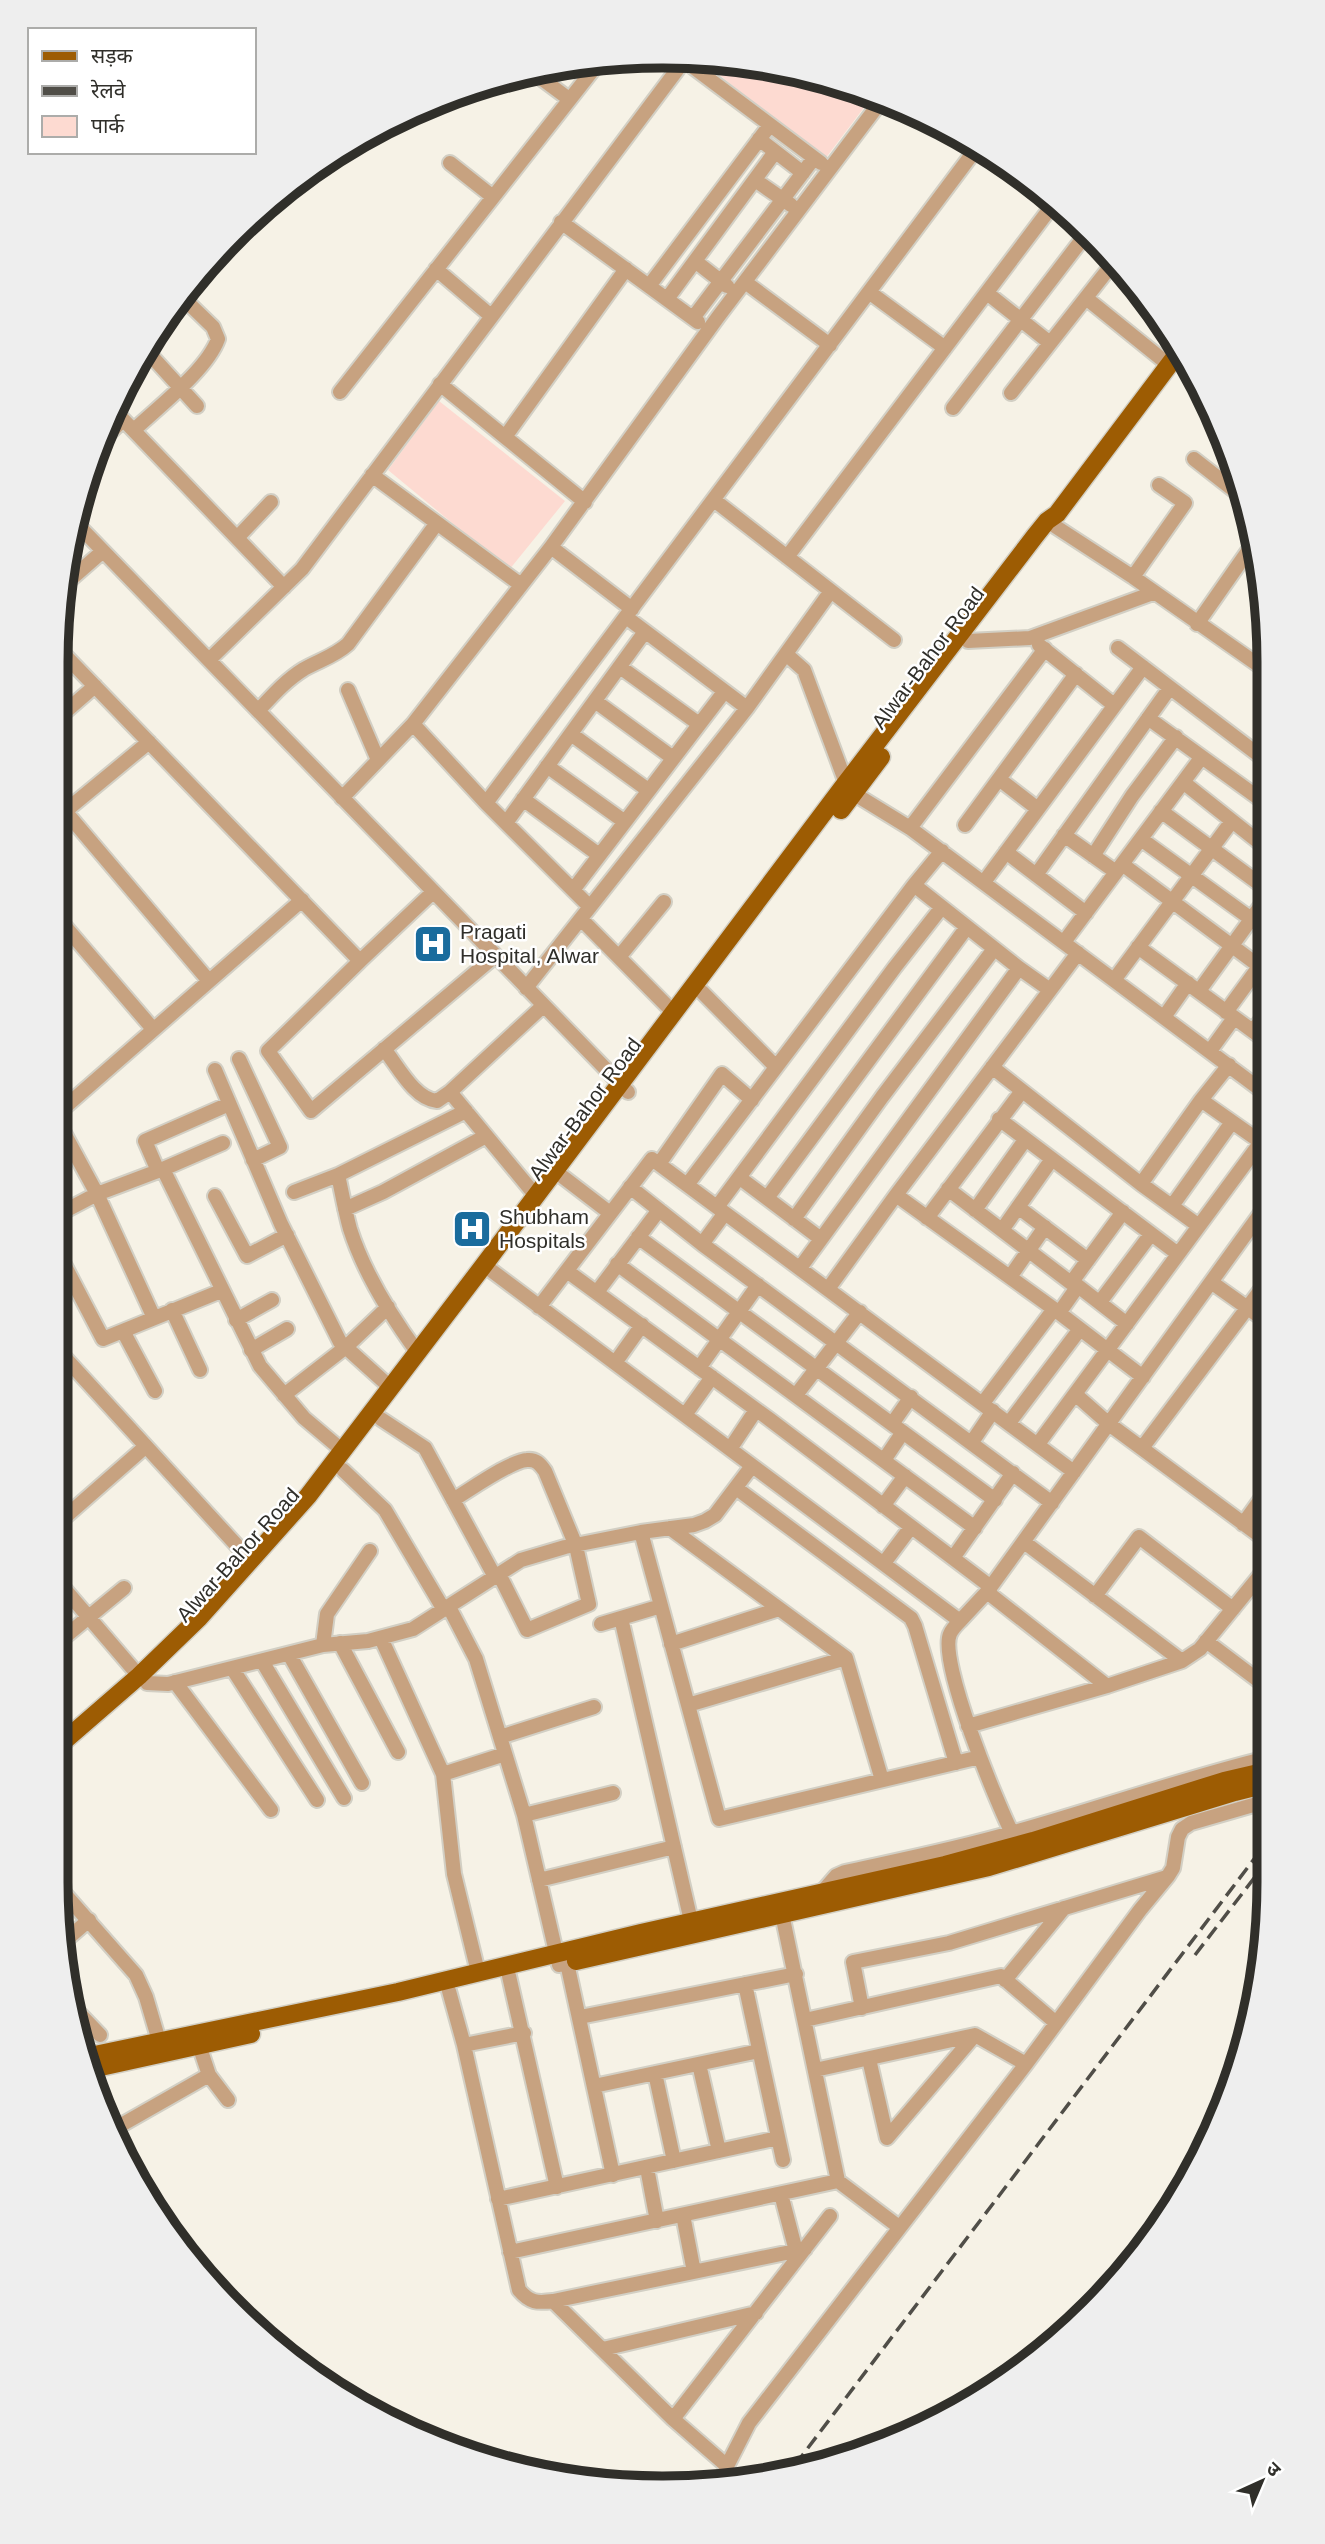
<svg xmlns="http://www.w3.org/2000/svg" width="1325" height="2544" viewBox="0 0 1325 2544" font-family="Helvetica,'Noto Sans Devanagari',sans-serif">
  <rect width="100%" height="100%" fill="#f6f2e6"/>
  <path fill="#fddad1" d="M703,57L820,77L872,97L825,159L698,58Z
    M439,401L565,501L509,570L388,470Z"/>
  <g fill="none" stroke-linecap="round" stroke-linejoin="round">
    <g stroke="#d2cfc4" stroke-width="18">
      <path id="minor" d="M681,58L821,163
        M534,73L569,99
        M759,139L803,173
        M450,163L493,197
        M755,180L791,205
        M561,222L698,322
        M695,261L727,286
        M436,269L491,316
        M745,282L830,345
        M649,286L770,125
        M869,292L945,348
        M987,293L1050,343
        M1086,298L1169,365
        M667,299L775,152
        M693,318L814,158
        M146,350L197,406
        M440,384L505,437
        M340,392L600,61
        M1011,393L1114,262
        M953,408L1087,233
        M113,409L284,587
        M134,430C158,407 207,370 218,339L213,327L180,295
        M101,441L123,420
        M1194,459L1240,495
        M714,500L894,640
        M585,502L505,437L626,269
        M74,521L628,1092
        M1047,521L1133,577L1264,669
        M437,523L521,585
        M237,538L271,502
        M551,547L632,609
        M787,557L1055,202
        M1133,577L1185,503L1159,485
        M63,586L103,551
        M626,617L747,708
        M1197,624L1253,544
        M968,641L1030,638L1153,593
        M1039,645L1114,705
        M57,647L360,961L433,892
        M1118,648L1264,759
        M786,654L804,670L846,783L853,793L910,828L1265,1093
        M209,660L302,569L686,58
        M620,667L699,724
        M348,690L378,760
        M595,701L673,758
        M258,711C272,696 286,680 304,669C320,660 335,656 348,644L437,523L372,475
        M1148,718L1264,802
        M57,719L95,686
        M413,724L486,803L590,907
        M571,734L648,790
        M547,766L625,822
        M999,779L1038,809
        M1183,782L1265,847
        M342,798L413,724L551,547L718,317L882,100
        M523,799L599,855
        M486,803L976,149
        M65,811L209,981
        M1161,811L1265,888
        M57,818L149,742
        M506,823L644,633
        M965,825L1076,674
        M910,828L1045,649
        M1064,835L1116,872
        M1141,839L1265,929
        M1006,852L1086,913
        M1093,856L1132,796L1176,737
        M1122,864L1259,966
        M1036,875L1169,689
        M984,882L1143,667
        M914,885L1019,968L1050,990
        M573,890L724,692
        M57,917L153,1029
        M581,919L673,1012
        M1064,942L1201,758
        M1138,947L1265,1040
        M619,957L664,902
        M360,961L268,1051L311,1111L495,956
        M1114,980L1232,821
        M526,988L747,708L831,591
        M1199,991L1265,900
        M702,992L776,1067
        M1226,1012L1264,960
        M1164,1017L1188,983
        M1253,1031L1265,1015
        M384,1049C398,1066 414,1099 437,1101L450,1092L536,1196
        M1210,1051L1234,1018
        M239,1059L280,1147L253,1160
        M992,1067L1141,1184L1199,1226
        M215,1070L281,1224L340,1342L391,1388
        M450,1092L543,1006
        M1201,1100L1265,1145
        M57,1114L302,900
        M999,1119L1178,1254
        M57,1120L97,1194L154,1318
        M223,1143L163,1169L260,1366L304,1418L343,1451
        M659,1164L722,1074L752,1100
        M338,1175C342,1193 345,1211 350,1229C364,1273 391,1316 418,1353
        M563,1177L610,1213
        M740,1178L821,1239
        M1141,1184L1201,1100L1229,1065
        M687,1185L914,885L942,851
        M630,1187L702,1244L1052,1503
        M948,1189L1071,1283L1123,1212
        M294,1192L338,1175L466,1111
        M896,1195L1054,1309L1143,1377
        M215,1196L247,1256L287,1235
        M767,1198L967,927
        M1172,1206L1232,1122
        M717,1207L895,967L942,907
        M1018,1207L1088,1260
        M345,1209L383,1192L486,1136
        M975,1210L1025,1140
        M57,1215L97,1194L158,1171L145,1141L229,1104
        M927,1218L1022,1091
        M794,1219L882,1097L994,949
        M1002,1230L1052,1159
        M638,1237L995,1500
        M702,1244L725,1213
        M57,1251L103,1339L221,1291
        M617,1264L975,1528
        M484,1265L960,1621C957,1624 952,1629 950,1634C938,1661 997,1803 1012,1833
        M800,1268L1019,968
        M567,1271L769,1419L991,1587
        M1010,1277L1045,1227
        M1211,1282L1266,1321
        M828,1289L896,1195L1078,953
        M597,1292L659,1210
        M1100,1302L1151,1234
        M539,1307L652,1159L1074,1472
        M172,1310L200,1370
        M1059,1313L1078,1286L1127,1324
        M236,1320L272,1300
        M123,1331L155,1391
        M57,1349L251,1561
        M251,1350L287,1329
        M615,1363L642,1325
        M699,1368L758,1285
        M1075,1394L1109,1424L1267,1541
        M284,1395L346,1347L388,1307
        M796,1395L860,1312
        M983,1403L1054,1309
        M685,1415L712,1377
        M381,1419L425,1448L495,1577
        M1009,1423L1080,1329
        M892,1424L911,1397
        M972,1442L993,1411
        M1038,1444L1261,1142
        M1142,1448L1266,1283
        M730,1449L756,1410
        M884,1460L903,1432
        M343,1470L385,1510L444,1610
        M736,1488L911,1618L915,1626L956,1763
        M453,1500C470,1490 510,1461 527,1460C536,1459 540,1464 545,1471L576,1546L589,1604L527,1630L499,1574
        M883,1506L905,1476
        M1243,1524L1266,1492
        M56,1525L145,1447
        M670,1528L846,1658L882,1780
        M641,1532L719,1819L980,1757
        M1024,1542L1182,1661
        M953,1558L1013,1473
        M884,1563L911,1527
        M56,1579L139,1676
        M987,1592L1107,1686
        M1095,1596L1139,1537L1233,1609
        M449,1607L476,1659L524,1815L559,1965
        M621,1618L691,1921
        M960,1621L987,1592L1266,1206
        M601,1624L661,1606
        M381,1638L443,1774L454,1874L478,1972
        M1206,1641L1267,1687
        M340,1643L398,1752
        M56,1644L124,1588
        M671,1644L779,1609
        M323,1645L327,1614L370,1551
        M289,1654L362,1783
        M262,1661L344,1798
        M232,1668L317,1800
        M175,1682L271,1810
        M147,1683L168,1684L323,1645L368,1641L413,1629L521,1560L565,1547L641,1532L694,1525L705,1521L715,1515L752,1466
        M688,1705L846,1658
        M968,1726L1107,1686L1182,1661L1200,1649L1267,1567
        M500,1737L594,1707
        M443,1774L505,1754
        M524,1815L613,1793
        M539,1880L674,1847
        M56,1884L136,1975L146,1997L162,2051
        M823,1891L836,1876L845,1872C900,1860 956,1849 1011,1833C1097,1809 1181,1779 1267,1758
        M782,1914L838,2181
        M66,1940L89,1920
        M567,1963L613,2175
        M509,1976L557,2187
        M1005,1980L1064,1908
        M745,1984L783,2160
        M449,1991L464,2045L519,2290C530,2303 537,2303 553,2301L673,2419L727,2466
        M862,2008L853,1962L949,1943L1167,1877
        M77,2011L100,2035
        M580,2017L796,1974
        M805,2020L1001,1976L1055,2022
        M199,2045L209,2075L228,2100
        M464,2045L524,2033
        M869,2059L887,2138L975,2035
        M699,2064L719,2151
        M815,2070L975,2035L1026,2064
        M655,2073L674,2161
        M594,2086L759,2051
        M116,2128L209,2075
        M647,2168L657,2221
        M781,2194L796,2251
        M498,2199L778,2138
        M683,2215L694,2272
        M510,2252L838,2181L899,2227
        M553,2301L805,2249
        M603,2349L756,2313
        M673,2419L830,2216
        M722,2482L727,2466L749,2423L1026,2064L1140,1910L1168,1876L1173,1868L1178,1837L1182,1829L1191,1823L1267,1801"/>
    </g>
    <g stroke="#d2cfc4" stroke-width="21">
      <path id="major" d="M841,810L881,757
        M56,1748L139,1676L199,1618L308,1496L484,1265L846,783L1035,536L1047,521L1057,514L1178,353
        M576,1961L989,1867L1235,1792L1267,1784
        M85,2057L398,1992L641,1933L945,1865L1033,1841L1224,1781L1267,1771
        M87,2070L251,2034"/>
    </g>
    <use href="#minor" stroke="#c7a280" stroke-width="14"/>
    <use href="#major" stroke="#9d5c03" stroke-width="18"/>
    <path stroke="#504e48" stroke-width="3.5" stroke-dasharray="14 7" stroke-linecap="butt" d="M1195,1955L1268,1860
      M795,2465L1267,1842"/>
  </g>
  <defs>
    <g id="hospital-square" transform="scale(2.0125)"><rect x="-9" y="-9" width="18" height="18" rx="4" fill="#1a6c9d" stroke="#fff"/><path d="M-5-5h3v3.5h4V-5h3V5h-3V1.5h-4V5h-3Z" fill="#fff"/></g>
  </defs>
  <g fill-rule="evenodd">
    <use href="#hospital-square" x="433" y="944"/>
    <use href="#hospital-square" x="472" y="1229"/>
  </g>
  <g text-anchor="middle" stroke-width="5" stroke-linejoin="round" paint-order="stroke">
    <g font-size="21" fill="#302f2a" stroke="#fff">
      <text transform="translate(928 658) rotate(-53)" y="7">Alwar-Bahor Road</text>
      <text transform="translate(585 1109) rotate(-53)" y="7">Alwar-Bahor Road</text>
      <text transform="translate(238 1555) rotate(-48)" y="7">Alwar-Bahor Road</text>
    </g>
    <g font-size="21" fill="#302f2a" stroke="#fff" text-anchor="start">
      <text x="460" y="939">Pragati<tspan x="460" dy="24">Hospital, Alwar</tspan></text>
      <text x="499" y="1224">Shubham<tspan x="499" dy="24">Hospitals</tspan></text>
    </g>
  </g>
  <path d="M0 0H1325V2544H0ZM662 68H663A594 594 0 0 1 1257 662V1882A594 594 0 0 1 663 2476H662A594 594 0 0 1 68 1882V662A594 594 0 0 1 662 68Z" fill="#eee" fill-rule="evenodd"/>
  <path fill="none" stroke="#302f2a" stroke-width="9" d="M662 68H663A594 594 0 0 1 1257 662V1882A594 594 0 0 1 663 2476H662A594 594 0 0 1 68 1882V662A594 594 0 0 1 662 68Z"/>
  <rect x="28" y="28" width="228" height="126" fill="#ffffff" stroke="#acacaa" stroke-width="2"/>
  <rect x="42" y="51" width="35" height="10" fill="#9d5c03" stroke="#acacaa" stroke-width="2"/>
  <text x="91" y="63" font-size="21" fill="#302f2a">सड़क</text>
  <rect x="42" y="86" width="35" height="10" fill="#504e48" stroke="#acacaa" stroke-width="2"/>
  <text x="91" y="98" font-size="21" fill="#302f2a">रेलवे</text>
  <rect x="42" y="116" width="35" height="21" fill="#fddad1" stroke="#acacaa" stroke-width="2"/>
  <text x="91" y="133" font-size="21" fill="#302f2a">पार्क</text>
  <g transform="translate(1262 2481) rotate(44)" stroke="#ffffff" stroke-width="5" paint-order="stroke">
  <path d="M0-5L12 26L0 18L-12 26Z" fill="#302f2a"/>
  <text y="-10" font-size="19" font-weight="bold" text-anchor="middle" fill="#302f2a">उ</text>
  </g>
</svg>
